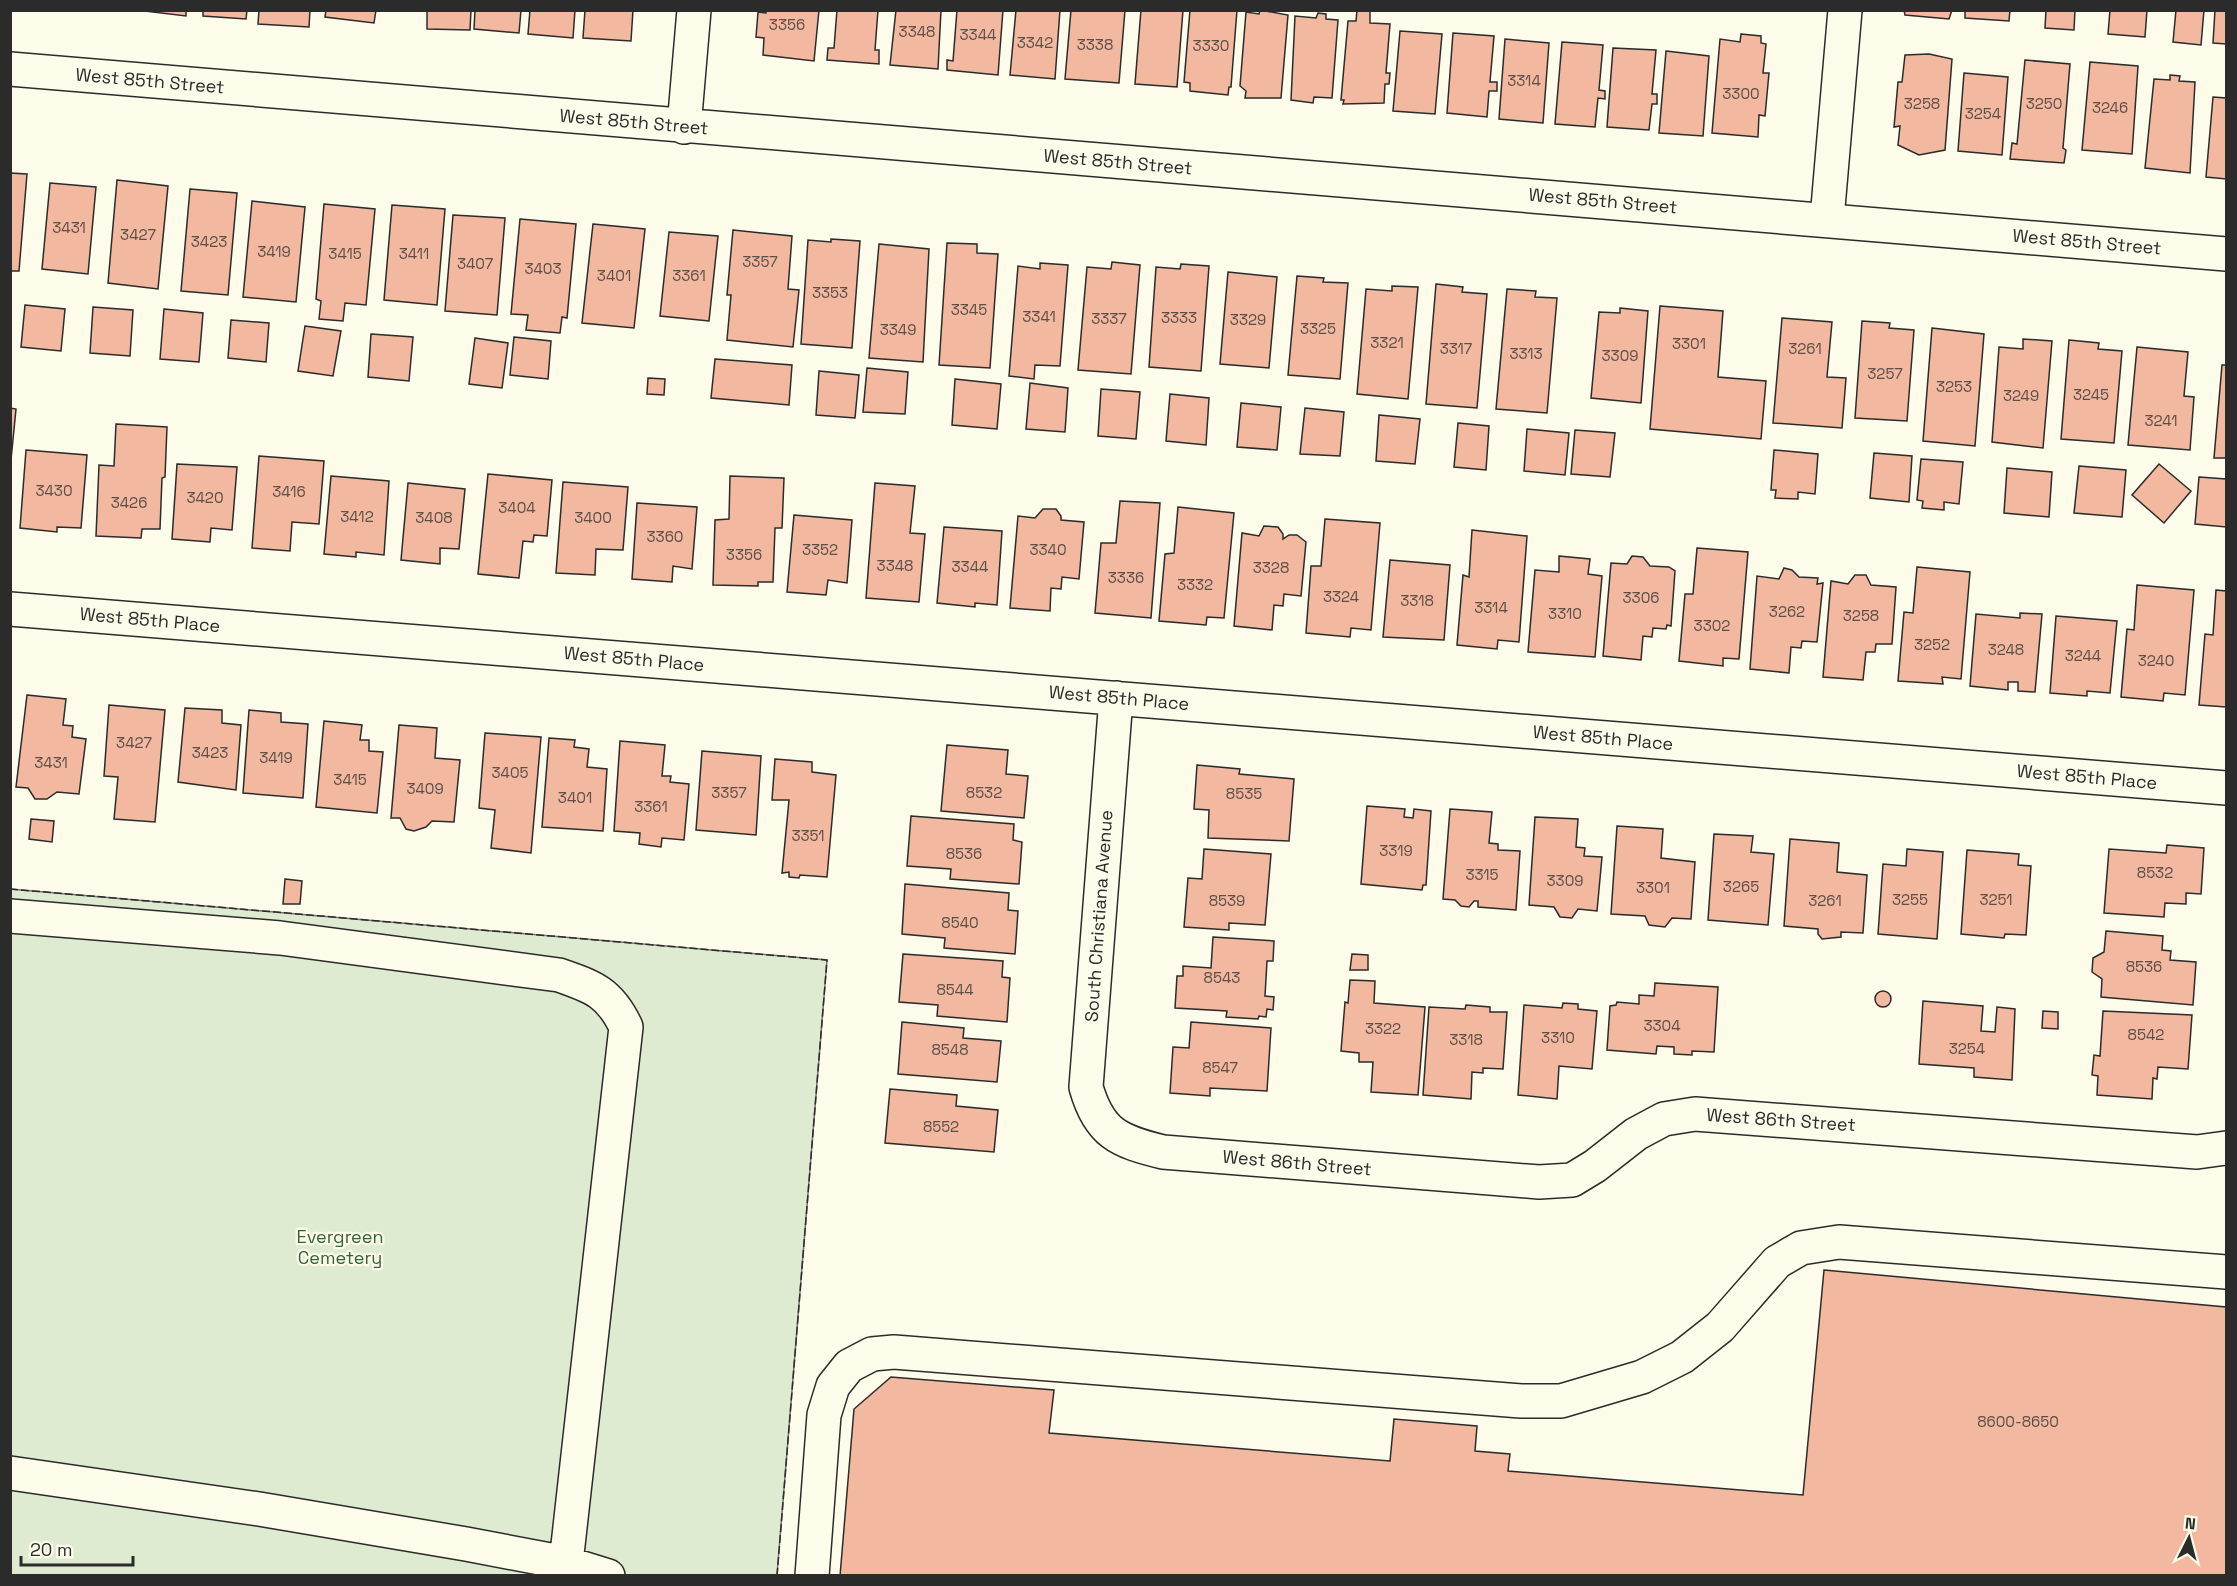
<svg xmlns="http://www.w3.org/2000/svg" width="2237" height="1586" viewBox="0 0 2237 1586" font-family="'Space Grotesk',sans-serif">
  <rect width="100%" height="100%" fill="#fdfbea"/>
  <path fill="#deebd1" stroke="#74746e" stroke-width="1.5" d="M10,889L827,960L777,1575H11Z"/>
  <path fill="#f2b8a0" stroke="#2b2b2b" stroke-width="1.5" d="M136,10H186V16Z
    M203,10H247L246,19L203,16Z
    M259,10H310L309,27L258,24Z
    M326,10H376L374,23L325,17Z
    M427,10H471L470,30L427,29Z
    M475,10H521L519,33L474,29Z
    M530,10H575L573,38L528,34Z
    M585,10H633L631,41L583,38Z
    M766,10H819L814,61L763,55L764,38L756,37L758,12L766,13Z
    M837,10H878L875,50H879V64L827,60L828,48H834Z
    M896,10H941L938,69L890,65Z
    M957,10H1003L998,75L947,70V60L953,61Z
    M1016,10H1060L1055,79L1010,75Z
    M1071,10H1125L1119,83L1065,79Z
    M1141,10H1183L1177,87L1135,84Z
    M1190,10H1237L1231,87H1229L1228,95L1190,91V83L1184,82Z
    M1260,10L1288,15L1281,98H1245L1246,91L1240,86L1246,12L1259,14Z
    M1357,10H1370V23L1390,24L1386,73H1390L1389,84H1385L1384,103L1343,104L1344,100H1341L1348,21H1356Z
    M1904,10H1952L1949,19L1905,15Z
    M1965,10H2010L2009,21L1965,18Z
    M2046,10H2075L2074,30L2045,28Z
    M2110,10H2147L2145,37L2108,34Z
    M2176,10H2204L2201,45L2173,42Z
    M2215,10H2226V44L2213,43Z
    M1318,13L1326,14V19L1338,20L1332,98L1314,97L1313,103L1291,100L1295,16L1316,18Z
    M1400,31L1442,34L1435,114L1393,111Z
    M1453,33L1494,36L1490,82H1497V91H1489L1487,117L1447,113Z
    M1741,34L1761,36V43L1766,44L1763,73H1769L1765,116L1759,115L1758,137L1712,133L1720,39L1740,42Z
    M1505,39L1549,43L1543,123L1499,119Z
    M1562,42L1603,45L1599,90L1605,91V99L1598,98L1595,127L1555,124Z
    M1613,48L1656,50L1652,94H1657V104H1652L1649,130L1607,127Z
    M1666,51L1709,56L1703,136L1659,133Z
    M1929,54L1952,59L1945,150L1919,155L1898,145L1900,126L1894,127L1898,82H1902L1905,55Z
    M2025,60L2070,64L2063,148L2066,150L2064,163L2010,159L2012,143L2017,144Z
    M2090,62L2138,66L2132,154L2082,150Z
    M1964,73L2008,77L2002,155L1958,151Z
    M2170,75L2180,76L2179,81L2195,82L2190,173L2145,168L2154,79L2170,80Z
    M2213,97L2226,98V179L2206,177Z
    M10,173L27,174L19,271H10Z
    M117,180L168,186L158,289L108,283Z
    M50,183L96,187L88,274L42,269Z
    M190,189L237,193L228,295L181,291Z
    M252,201L305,207L296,302L243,297Z
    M324,204L375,209L366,305L345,303L343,321L319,319L321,301L316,299Z
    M392,205L445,209L437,305L384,300Z
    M453,215L505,218L497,315L445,311Z
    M520,219L576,224L567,318L562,317L560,333L526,330L528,315L511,314Z
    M593,224L645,229L634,328L582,323Z
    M733,230L792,236L788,289L799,290L793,347L727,340L731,295H727Z
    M669,232L718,236L709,321L660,316Z
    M831,239L860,241L852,348L801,344L808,240L831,242Z
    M947,243L977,244V253L998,254L990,368L939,365Z
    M879,244L929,249L923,362L869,358Z
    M1112,262L1140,265L1131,374L1078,370L1087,267L1111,269Z
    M1040,263L1068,265L1060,366L1035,365L1034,379L1009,376L1018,266L1040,269Z
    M1181,264L1209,266L1201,371L1149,367L1156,267L1180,269Z
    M1228,272L1277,277L1269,368L1220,364Z
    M1297,276L1324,278L1323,282L1348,283L1340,379L1288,375Z
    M1436,284L1463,287L1462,292L1487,294L1477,408L1426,404Z
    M1392,286L1418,287L1408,399L1357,394L1366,289L1392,291Z
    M1507,289L1536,291L1535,297L1557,298L1547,413L1496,409Z
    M25,305L65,309L61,351L21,347Z
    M1660,306L1723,311L1718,377L1766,381L1761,439L1650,429Z
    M93,307L133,310L130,356L90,353Z
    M1620,308L1648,311L1641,403L1591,398L1599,312L1620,313Z
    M164,309L203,313L199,362L160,359Z
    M1782,318L1832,322L1827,377L1846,378L1842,428L1773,423Z
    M231,320L269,323L266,362L228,358Z
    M1862,321L1890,323L1889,328L1914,330L1907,421L1855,418Z
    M305,326L341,331L333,376L298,371Z
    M1932,328L1984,334L1975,446L1923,441Z
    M371,334L413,337L409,381L368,377Z
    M514,337L551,341L548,379L510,375Z
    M475,338L508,343L502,388L469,384Z
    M2023,339L2052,341L2043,448L1992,442L1999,347L2023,349Z
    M2069,340L2099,343L2098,349L2122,351L2114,443L2061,439Z
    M2137,347L2188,352L2184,396L2194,397L2190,450L2128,445Z
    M715,359L792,365L789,405L711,398Z
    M2222,365H2226V458H2214Z
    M867,368L908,372L905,414L863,412Z
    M819,371L859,375L855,418L816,415Z
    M648,378L665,379L664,395L647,394Z
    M955,379L1001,384L997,429L952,425Z
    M1030,383L1068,388L1065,432L1026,429Z
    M1101,389L1140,392L1136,439L1098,436Z
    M1170,394L1209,398L1206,445L1166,441Z
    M1241,403L1281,407L1277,450L1237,447Z
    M10,408L16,409L10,470Z
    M1305,408L1344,412L1340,456L1300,454Z
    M1379,415L1420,419L1415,464L1376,461Z
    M1458,423L1489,426L1486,470L1454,467Z
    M116,424L167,427L165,477L162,478L160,529H142L141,538L96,536L99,465L114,466Z
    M1527,429L1569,433L1565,475L1524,471Z
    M1575,430L1615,433L1610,477L1571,474Z
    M26,450L87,455L81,528L57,527V532L20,528Z
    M1774,450L1818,454L1815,494L1798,492V499L1775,498L1776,490H1771Z
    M1874,453L1912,456L1909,502L1870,498Z
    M259,456L324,461L319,524L292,522L290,551L252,548Z
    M1921,459L1963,462L1959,504L1944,502V510L1922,508L1923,501L1917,500Z
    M177,464L237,467L232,530L211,528L210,542L172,539Z
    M2159,464L2191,491L2164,523L2132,495Z
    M2079,466L2126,470L2122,517L2074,513Z
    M2007,468L2052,472L2049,517L2004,513Z
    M488,474L552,480L547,536L534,535L533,542L523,541L519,578L478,574Z
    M331,476L389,481L384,555L356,552V557L324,554Z
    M730,476L784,478L782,528H775L773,582H758V586L713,585L715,520L729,519Z
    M2199,477L2226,479V527L2195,524Z
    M563,482L628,487L623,550L596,549L595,575L556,573Z
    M408,483L465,489L459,549L440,548V564L401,560Z
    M875,483L915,486L910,533L925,534L919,602L866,598Z
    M1120,501L1160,503L1151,618L1095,613L1101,543H1116Z
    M637,503L697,507L692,569L673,566L672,582L632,579Z
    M1178,507L1234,513L1224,618L1207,617L1206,625L1159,621L1165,554L1174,553Z
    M1043,509H1056L1061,516V520L1084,522L1079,579L1062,577L1061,589L1051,588L1050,611L1010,608L1018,516L1035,518Z
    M794,515L852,520L847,583L828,580L826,595L787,592Z
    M1325,519L1380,523L1371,630L1351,628L1350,637L1306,633L1311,566H1321Z
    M1264,526L1278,527L1283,534V539L1289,535H1297L1306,542L1301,596L1284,594L1283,606L1274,605L1272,630L1234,626L1242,533L1259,536Z
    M944,527L1002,531L997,605L975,603V607L937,603Z
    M1472,530L1527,536L1519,642L1498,640L1497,649L1457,645L1463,575L1469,577Z
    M1697,548L1748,552L1739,659L1723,658V666L1679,661L1685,594H1693Z
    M1559,556L1590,559L1588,574L1602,576L1595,657L1528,652L1535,570L1559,572Z
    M1632,556L1643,557L1650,566L1669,567L1675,571L1671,626L1667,625L1666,629L1653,628L1652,637L1643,636L1641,660L1603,656L1611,563L1627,564Z
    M1390,560L1450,565L1444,640L1383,637Z
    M1917,567L1970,572L1961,679L1942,677L1943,684L1898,681L1904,612L1913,613Z
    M1784,568L1792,570L1799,577L1818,578L1817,584L1823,583L1817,642L1802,641L1801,648L1791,647L1789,673L1750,669L1757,576L1779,579Z
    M1855,575H1866L1871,585L1896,587L1892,644H1876L1875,652H1866L1863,680L1823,677L1831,581L1848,584Z
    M2137,585L2194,590L2185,695L2164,693L2163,701L2121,697L2127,629L2134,630Z
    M2216,590L2226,591V707L2199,705L2205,634L2213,635Z
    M2020,613L2042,614L2035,692L2018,691V682H2008V690L1970,686L1976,614L2020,618Z
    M2056,616L2117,621L2110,693L2087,691V696L2050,693Z
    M27,695L66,699L63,725L73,726L72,737L86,739L79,794L57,792L47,799H35L28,788L16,787Z
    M109,705L165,710L155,822L114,819L118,777L104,776Z
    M185,708L222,710V723L241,725L236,790L178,782Z
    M249,710L281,713V722L308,724L303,798L243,793Z
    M324,721L362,725L360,740H369V751L383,752L377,813L316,807Z
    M399,725L437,728L435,758L460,760L454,822L432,821L426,827L414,831L406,829L400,818H391Z
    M485,733L541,737L531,853L491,848L495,810L479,808Z
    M549,738L575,740L574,747L589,749L587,767L607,769L603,831L542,827Z
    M620,741L665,745L662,776H671L670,782L689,784L684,840L662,838L661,847L639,844L640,833L614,831Z
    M947,745L1008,750L1006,774L1028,776L1024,818L941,811Z
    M702,751L761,756L756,835L696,830Z
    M775,759L812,762V772L836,775L827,877L800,875L799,878L789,877V872L782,873L789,800H772Z
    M1197,765L1240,769L1239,774L1294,779L1289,841L1208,838L1209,810L1194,809Z
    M1367,806L1405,809L1404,817L1413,818L1414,809L1431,811L1426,885H1423L1422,890L1361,884Z
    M1450,809L1492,812L1489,843L1498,844V850L1520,851L1516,910L1478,907V901H1474L1469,907L1461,906L1455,900L1443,899Z
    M911,816L1014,824L1013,840L1022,842L1019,884L950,879L951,869L907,866Z
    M1535,817L1578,819L1576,847L1585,848L1584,856L1602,857L1597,911L1578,909L1572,918L1560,917L1554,907L1529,905Z
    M31,819L54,821L52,842L29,839Z
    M1617,826L1663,829L1661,858L1695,862L1691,919L1672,918L1665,927L1649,925L1645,916L1611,914Z
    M1714,834L1753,836L1751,852L1774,854L1768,925L1708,920Z
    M1790,839L1839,843L1837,872L1867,875L1863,933L1841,932V937L1822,939L1818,934V929L1784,926Z
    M2167,845L2204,848L2201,894L2186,893V904L2165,903L2164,917L2104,913L2109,849L2166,853Z
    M1204,849L1271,854L1265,925L1229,923V930L1184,927L1188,878L1202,879Z
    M1907,849L1943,852L1937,939L1878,934L1883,864L1906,866Z
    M1967,850L2019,854L2018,865L2031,866L2026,935L2005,934L2004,938L1961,934Z
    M285,879L302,881L300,904H283Z
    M905,884L1009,893L1008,910L1018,911L1015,954L944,948L945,938L902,934Z
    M2106,931L2163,936L2162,950L2171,951L2170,960L2196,962L2193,1005L2101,997L2102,979L2092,972L2093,958L2104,952Z
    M1213,937L1274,941L1273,961H1267L1265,996L1274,997L1273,1010L1267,1009L1266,1017L1259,1016L1258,1019L1226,1017L1227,1011L1175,1008L1177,976H1183V966L1211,968Z
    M903,954L1003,961L1002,977L1010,978L1007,1022L937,1016L938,1005L899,1002Z
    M1352,954L1368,955V970H1350Z
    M1350,980L1375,981L1374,1003L1425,1007L1418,1095L1371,1092L1373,1062H1359V1053L1341,1051L1345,1002L1348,1003Z
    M1655,983L1718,987L1714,1052L1692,1051V1055L1674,1054V1047L1657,1046L1656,1054L1607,1050L1610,1006L1616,1005L1617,1002L1639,1004V995L1654,996Z
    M1875 999a8 8 0 1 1 16 0a8 8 0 1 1-16 0Z
    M1923,1001L1983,1006L1981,1031L1995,1032L1997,1007L2015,1009L2012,1080L1974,1077V1068L1919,1064Z
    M1563,1003L1578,1004V1009L1597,1011L1592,1069L1559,1066L1557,1099L1518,1095L1524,1005L1562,1008Z
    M1466,1005L1490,1007V1012H1507L1503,1069L1483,1068V1073L1472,1072L1471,1099L1423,1095L1429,1007L1465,1009Z
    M2043,1011L2058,1012V1029L2042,1028Z
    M2103,1011L2192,1015L2188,1069L2158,1067L2157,1079L2153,1078L2152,1099L2097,1095L2098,1076L2092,1075L2094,1055L2100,1056Z
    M902,1022L964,1028L963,1038L1001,1041L997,1082L898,1074Z
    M1191,1022L1271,1028L1267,1091L1210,1088V1096L1170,1093L1173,1047L1189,1048Z
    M890,1089L957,1095L956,1106L998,1110L994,1152L885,1143Z
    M1824,1270L2226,1307V1576H840L854,1409L891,1377L1054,1390L1049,1433L1390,1461L1394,1419L1477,1426L1475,1451L1510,1454L1508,1471L1803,1495Z"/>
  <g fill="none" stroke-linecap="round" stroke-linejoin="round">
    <g stroke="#2b2b2b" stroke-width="36">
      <path id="minor" d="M10,69L2226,254
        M684,127L694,10
        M1827,219L1845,10
        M10,609L2226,788
        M1116,698L1086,1087C1099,1133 1118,1141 1163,1152L1539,1182L1572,1180L1595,1166L1636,1134L1664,1119L1695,1114L2197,1152L2226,1148
        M10,916L280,938L559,975C594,987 610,993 626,1027L566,1563
        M10,1473L259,1509L466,1544L566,1563L608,1576
        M812,1576L824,1415L833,1386L849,1366L872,1354L894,1352L1521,1401H1561L1642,1377L1682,1357L1720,1327L1777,1262L1801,1248L1839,1242L2226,1272"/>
    </g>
    <use href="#minor" stroke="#fdfbea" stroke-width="33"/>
    <path stroke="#2b2b2b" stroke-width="1.5" stroke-dasharray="8 3" stroke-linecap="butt" d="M10,889L827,960L777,1576"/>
  </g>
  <g text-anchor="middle" stroke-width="4.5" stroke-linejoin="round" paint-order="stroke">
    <g font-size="15" fill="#5d4e48">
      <text x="787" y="30">3356</text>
      <text x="917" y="37">3348</text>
      <text x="978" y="40">3344</text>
      <text x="1035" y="48">3342</text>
      <text x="1095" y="50">3338</text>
      <text x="1211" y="51">3330</text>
      <text x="1524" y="86">3314</text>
      <text x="1741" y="99">3300</text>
      <text x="1922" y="109">3258</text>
      <text x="2044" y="109">3250</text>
      <text x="2110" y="113">3246</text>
      <text x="1983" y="119">3254</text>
      <text x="69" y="233">3431</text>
      <text x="138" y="240">3427</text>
      <text x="209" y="247">3423</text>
      <text x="274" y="257">3419</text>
      <text x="345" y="259">3415</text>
      <text x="414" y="259">3411</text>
      <text x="760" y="267">3357</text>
      <text x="475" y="269">3407</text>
      <text x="543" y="274">3403</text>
      <text x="614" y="281">3401</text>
      <text x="689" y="281">3361</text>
      <text x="830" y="298">3353</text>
      <text x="969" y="315">3345</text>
      <text x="1039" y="322">3341</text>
      <text x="1179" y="323">3333</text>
      <text x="1109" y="324">3337</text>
      <text x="1248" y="325">3329</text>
      <text x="1318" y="334">3325</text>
      <text x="898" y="335">3349</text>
      <text x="1387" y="348">3321</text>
      <text x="1689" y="349">3301</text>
      <text x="1456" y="354">3317</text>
      <text x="1805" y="354">3261</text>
      <text x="1526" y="359">3313</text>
      <text x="1620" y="361">3309</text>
      <text x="1885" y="379">3257</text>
      <text x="1954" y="392">3253</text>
      <text x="2091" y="400">3245</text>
      <text x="2021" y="401">3249</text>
      <text x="2161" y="426">3241</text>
      <text x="54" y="496">3430</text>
      <text x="289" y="497">3416</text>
      <text x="205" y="503">3420</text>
      <text x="129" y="508">3426</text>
      <text x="517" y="513">3404</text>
      <text x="357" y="522">3412</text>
      <text x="434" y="523">3408</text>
      <text x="593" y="523">3400</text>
      <text x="665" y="542">3360</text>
      <text x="820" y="555">3352</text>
      <text x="1048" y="555">3340</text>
      <text x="744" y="560">3356</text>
      <text x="895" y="571">3348</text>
      <text x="970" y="572">3344</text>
      <text x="1271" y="573">3328</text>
      <text x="1126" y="583">3336</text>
      <text x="1195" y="590">3332</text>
      <text x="1341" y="602">3324</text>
      <text x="1641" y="603">3306</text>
      <text x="1417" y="606">3318</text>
      <text x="1491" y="613">3314</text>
      <text x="1787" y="617">3262</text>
      <text x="1565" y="619">3310</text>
      <text x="1861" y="621">3258</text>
      <text x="1712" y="631">3302</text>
      <text x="1932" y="650">3252</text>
      <text x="2006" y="655">3248</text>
      <text x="2083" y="661">3244</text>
      <text x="2156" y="666">3240</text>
      <text x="134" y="748">3427</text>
      <text x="210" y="758">3423</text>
      <text x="276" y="763">3419</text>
      <text x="51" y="768">3431</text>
      <text x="510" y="778">3405</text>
      <text x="350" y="785">3415</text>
      <text x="425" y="794">3409</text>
      <text x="729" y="798">3357</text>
      <text x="984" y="798">8532</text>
      <text x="1244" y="799">8535</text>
      <text x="575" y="803">3401</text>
      <text x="651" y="812">3361</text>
      <text x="808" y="841">3351</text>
      <text x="1396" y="856">3319</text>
      <text x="964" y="859">8536</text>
      <text x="2155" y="878">8532</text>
      <text x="1482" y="880">3315</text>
      <text x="1565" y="886">3309</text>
      <text x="1741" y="892">3265</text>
      <text x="1653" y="893">3301</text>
      <text x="1910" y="905">3255</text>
      <text x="1996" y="905">3251</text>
      <text x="1227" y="906">8539</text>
      <text x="1825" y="906">3261</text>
      <text x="960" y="928">8540</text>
      <text x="2144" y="972">8536</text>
      <text x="1222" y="983">8543</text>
      <text x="955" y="995">8544</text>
      <text x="1662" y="1031">3304</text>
      <text x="1383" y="1034">3322</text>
      <text x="2146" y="1040">8542</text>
      <text x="1558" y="1043">3310</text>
      <text x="1466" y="1045">3318</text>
      <text x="1967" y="1054">3254</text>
      <text x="950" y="1055">8548</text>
      <text x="1220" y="1073">8547</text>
      <text x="941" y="1132">8552</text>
      <text x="2018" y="1427">8600-8650</text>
    </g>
    <g font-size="18" fill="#2b2b2b" stroke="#fdfbea">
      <text transform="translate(150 81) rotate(5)" y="6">West 85th Street</text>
      <text transform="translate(634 122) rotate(5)" y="6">West 85th Street</text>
      <text transform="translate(1118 162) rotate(5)" y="6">West 85th Street</text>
      <text transform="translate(1603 201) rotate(5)" y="6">West 85th Street</text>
      <text transform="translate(2087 242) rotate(5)" y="6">West 85th Street</text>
      <text transform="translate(150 620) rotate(5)" y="6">West 85th Place</text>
      <text transform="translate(634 659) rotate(5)" y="6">West 85th Place</text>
      <text transform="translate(1119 698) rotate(5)" y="6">West 85th Place</text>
      <text transform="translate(1603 738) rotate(5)" y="6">West 85th Place</text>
      <text transform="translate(2087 777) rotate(5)" y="6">West 85th Place</text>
      <text transform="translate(1099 916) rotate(-86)" y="6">South Christiana Avenue</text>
      <text transform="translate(1781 1120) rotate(4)" y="6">West 86th Street</text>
      <text transform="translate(1297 1163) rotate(5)" y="6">West 86th Street</text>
    </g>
    <g font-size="18" fill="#34623c" stroke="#fdfbea">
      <text x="340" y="1243">Evergreen<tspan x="340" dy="21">Cemetery</tspan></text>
    </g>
  </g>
  <rect width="2237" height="1586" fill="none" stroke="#2b2b2b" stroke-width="24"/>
  <g transform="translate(2189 1538) rotate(6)" stroke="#fdfbea" stroke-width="4.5" paint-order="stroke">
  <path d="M0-4.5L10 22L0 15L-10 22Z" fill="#2b2b2b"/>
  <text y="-9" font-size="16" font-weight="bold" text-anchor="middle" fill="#2b2b2b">N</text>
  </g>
  <path d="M21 1556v9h112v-9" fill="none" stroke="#2b2b2b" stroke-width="3"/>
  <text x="30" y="1556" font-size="18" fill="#2b2b2b" stroke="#fdfbea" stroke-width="4.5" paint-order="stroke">20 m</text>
</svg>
